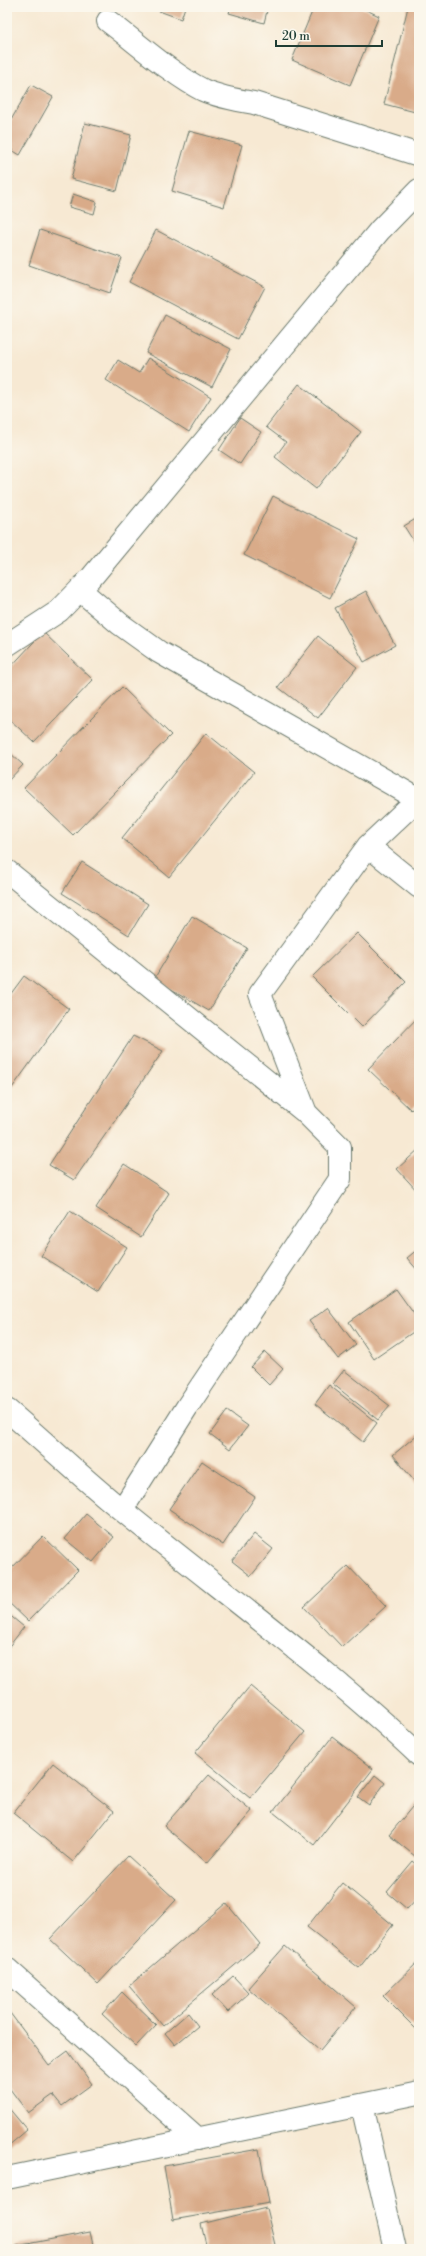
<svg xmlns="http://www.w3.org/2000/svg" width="426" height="2256" viewBox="0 0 426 2256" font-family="'Libre Bodoni',serif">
  <rect width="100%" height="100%" fill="#fbf7ec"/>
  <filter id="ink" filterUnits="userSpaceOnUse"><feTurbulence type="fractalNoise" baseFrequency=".025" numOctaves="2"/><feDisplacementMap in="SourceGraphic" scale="8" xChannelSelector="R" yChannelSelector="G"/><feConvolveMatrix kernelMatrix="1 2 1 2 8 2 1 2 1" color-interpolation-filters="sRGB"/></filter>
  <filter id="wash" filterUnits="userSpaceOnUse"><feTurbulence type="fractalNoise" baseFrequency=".012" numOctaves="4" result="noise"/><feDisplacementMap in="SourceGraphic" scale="16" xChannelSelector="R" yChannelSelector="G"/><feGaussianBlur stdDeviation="0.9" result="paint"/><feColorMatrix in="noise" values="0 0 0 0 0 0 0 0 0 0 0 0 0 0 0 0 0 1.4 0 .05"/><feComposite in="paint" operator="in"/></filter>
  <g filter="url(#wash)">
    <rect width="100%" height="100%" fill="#f7e9d3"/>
    <g id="blocks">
      <path fill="#d9ab89" d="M148,7H185L181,19Z
        M231,7H268L264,23L229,13Z
        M314,7H360L379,16L350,85L292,60Z
        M408,7H419V113L384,104Z
        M31,85L53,97L20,155L7,147V127Z
        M85,123L131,135L117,191L71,179Z
        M189,131L242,145L224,207L172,191Z
        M73,194L97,202L94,214L69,207Z
        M40,230L122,258L110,293L29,265Z
        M156,230L265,287L238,339L129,282Z
        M165,315L231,349L212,387L146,353Z
        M148,358L211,397L189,432L106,380L118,360L139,373Z
        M299,384L361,432L316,489L275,457L286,442L266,427Z
        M240,418L261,432L240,464L219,450Z
        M273,496L359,539L330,598L244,555Z
        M419,517V550L404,526Z
        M366,591L395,645L364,662L335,608Z
        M43,632L93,680L34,742L7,717V671Z
        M318,636L357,667L318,718L278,687Z
        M122,687L171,735L73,835L24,788Z
        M206,733L254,772L169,877L122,838Z
        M7,750L23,765L7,782Z
        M82,862L148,904L129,935L62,893Z
        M192,916L247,948L209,1011L154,979Z
        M357,933L406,982L362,1027L312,977Z
        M24,976L69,1009L7,1095V999Z
        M419,1016V1102L411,1110L368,1069Z
        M133,1036L163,1051L74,1180L49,1165Z
        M419,1149V1193L397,1169Z
        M124,1164L169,1193L141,1237L96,1208Z
        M70,1211L127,1247L98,1292L41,1256Z
        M419,1248V1272L407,1258Z
        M396,1289L419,1321V1328L374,1359L349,1322Z
        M328,1308L356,1345L338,1359L309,1321Z
        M265,1352L283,1369L269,1385L251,1367Z
        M344,1370L390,1406L378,1420L333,1384Z
        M329,1385L377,1423L363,1442L315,1404Z
        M227,1411L248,1426L230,1449L210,1434Z
        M419,1433V1487L393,1455Z
        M202,1461L255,1497L223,1545L169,1509Z
        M86,1514L114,1537L93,1562L65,1539Z
        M254,1534L273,1549L251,1576L232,1561Z
        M43,1536L78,1570L28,1621L7,1601V1573Z
        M348,1566L386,1606L342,1647L304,1607Z
        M7,1613L24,1627L7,1649Z
        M250,1686L305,1732L250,1798L195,1753Z
        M332,1737L373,1769L314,1845L273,1812Z
        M53,1763L114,1811L73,1862L13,1813Z
        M209,1775L252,1811L207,1863L164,1826Z
        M375,1775L385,1783L369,1805L358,1797Z
        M417,1801L419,1803V1854L416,1857L389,1835Z
        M128,1856L176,1900L98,1984L50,1939Z
        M413,1861L419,1866V1896L407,1909L387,1892Z
        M342,1883L393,1925L359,1968L307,1927Z
        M226,1903L260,1944L163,2026L129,1986Z
        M285,1946L356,2007L320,2050L248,1988Z
        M419,1961V2032L383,1996Z
        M233,1976L249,1993L228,2012L212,1995Z
        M122,1992L156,2025L136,2046L102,2014Z
        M7,2009L49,2065L68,2051L92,2084L62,2106L53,2095L28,2113L7,2085Z
        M188,2013L198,2026L175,2045L165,2033Z
        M7,2106L27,2130L7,2147Z
        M259,2149L269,2203L173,2220L164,2166Z
        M266,2208L276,2249H207L201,2224Z
        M90,2232L94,2249H16V2246Z"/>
    </g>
  </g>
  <g filter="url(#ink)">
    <use href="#blocks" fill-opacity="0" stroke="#6b796c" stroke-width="1"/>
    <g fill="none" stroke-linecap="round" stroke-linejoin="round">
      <g stroke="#6b796c" stroke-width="24">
        <path id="minor" d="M108,21C136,42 174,76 203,90C219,97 236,100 254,103L419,155
          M80,590L120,624L159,652L418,799
          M7,645L59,611L91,578L380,230L419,190
          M368,846L419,887
          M7,871L305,1112
          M7,1410C46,1443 83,1479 123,1511C222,1592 326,1667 419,1755
          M122,1510L187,1407L340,1179V1147L306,1113L260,994L368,846L419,798
          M7,1969L198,2139
          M362,2105L395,2249
          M7,2178L419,2093"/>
      </g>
      <use href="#minor" stroke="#fff" stroke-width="22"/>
    </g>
  </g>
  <rect width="426" height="2256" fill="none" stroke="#fbf7ec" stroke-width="24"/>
  <path d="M276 40v6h106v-6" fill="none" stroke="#1f3d34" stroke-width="2"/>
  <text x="282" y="40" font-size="12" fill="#1f3d34" stroke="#fbf7ec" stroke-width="3" paint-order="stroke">20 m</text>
</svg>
